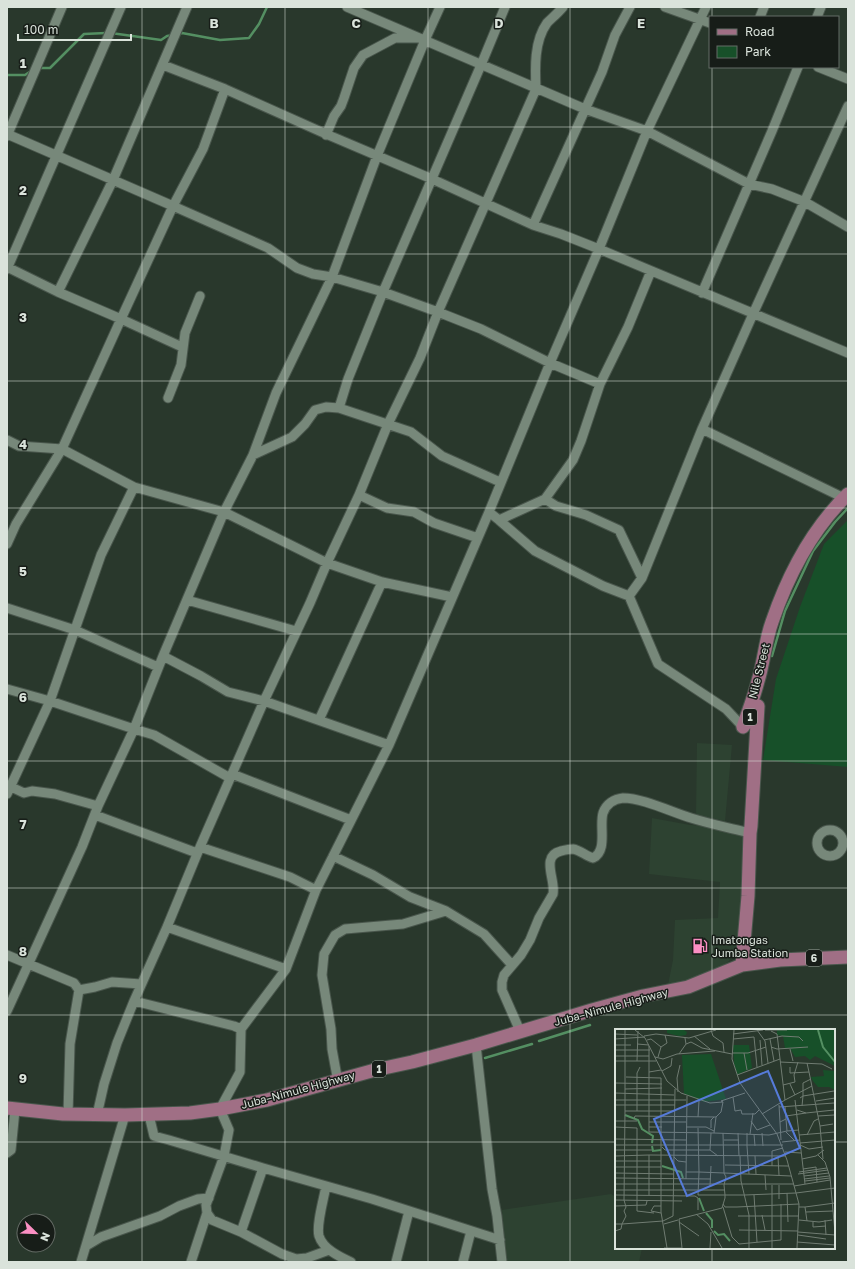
<svg xmlns="http://www.w3.org/2000/svg" width="855" height="1269" viewBox="0 0 855 1269" font-family="'Golos Text',sans-serif">
  <rect width="100%" height="100%" fill="#29382c"/>
  <path fill="#2d4231" d="M697,743L732,745L725,821L696,815Z
    M652,818L690,825L746,829L739,943L737,948L729,961L714,973L685,984L668,985L673,960L675,920L718,918L720,882L649,874Z
    M611,1194L616,1197V1248H642L639,1262H505L502,1210Z"/>
  <path fill="#175029" d="M848,520V767L763,760L776,679L800,607L824,544Z"/>
  <g fill="none" stroke-linecap="round" stroke-linejoin="round">
    <path stroke="#548f62" stroke-width="2.5" d="M111,33L161,40L167,36L173,35
      M178,34L182,33L220,40L249,38L259,24L267,7
      M38,68H50L84,34L106,33
      M7,75H25L31,71
      M772,656L785,611L813,551L835,522L848,508
      M539,1041L590,1025
      M485,1058L532,1044"/>
    <g stroke="#49564c" stroke-width="11">
      <path id="street" d="M347,7L585,109L647,131L749,184L772,189L805,202L848,227
        M665,7L710,23
        M760,17L764,7
        M817,17L821,7
        M163,65L225,89L326,134L432,179L533,225L561,234L599,249L848,353
        M818,67L848,79
        M225,89L203,149L173,206L268,248L297,268L313,274L332,277L383,292L438,312L481,329L550,363L600,384
        M7,134L173,206L121,319L62,449L19,446L7,440
        M326,135L334,116L341,106L344,98L354,68L363,55L395,38H417
        M7,136L62,7
        M533,225L602,72L615,35L630,7
        M7,267L58,292L121,319L182,347
        M7,269L121,7
        M58,292L113,180L187,7
        M702,293L772,131L798,67
        M168,398L181,365L185,333L200,296
        M339,408L348,379L383,292L481,65L505,7
        M702,429L844,498
        M253,455L292,437L305,424L315,410L326,407L339,408L411,432L442,456L500,482
        M359,495L387,508L414,512L434,523L475,537
        M545,499L556,506L586,515L619,530L642,578
        M489,512L550,363L599,249L647,131L706,7
        M499,520L545,499L573,460L581,441L600,384L628,327L651,271
        M7,544L16,524L62,449L134,487L224,512L327,563L382,582L452,597
        M187,600L296,631
        M7,608L75,630L158,667
        M163,656L201,676L228,692L264,701L389,745
        M7,689L50,701L134,729L154,735L230,778
        M319,720L382,582
        M743,727L726,709L658,664L629,596L642,578L702,429L753,314L848,106
        M232,774L351,820
        M7,785L24,793L32,791L55,794L98,806
        M7,794L50,701L101,555L134,487
        M95,815L197,853
        M817 843a13 13 0 1 1 26 0a13 13 0 1 1-26 0Z
        M200,847L290,877L316,890
        M333,856L373,875L410,897L446,911L484,934L512,965
        M167,927L286,969
        M7,955L74,983L79,990L70,1044L68,1115
        M79,990L95,987L112,982L141,984
        M134,1001L234,1026L241,1029
        M7,1011L82,847L98,806L134,729L163,656L224,512L253,455L276,393L332,277L377,156L425,40L440,7
        M520,1031L502,990V982L504,975L521,955L530,940L539,918L553,894C556,880 540,856 561,851C565,850 569,849 573,849C580,850 586,856 593,858C608,851 599,826 603,813C606,804 614,799 623,798C643,798 671,812 691,818C710,824 730,828 750,833
        M476,1045L492,1189L497,1216L502,1262
        M338,1082L332,1049L331,1029L322,975L324,954L335,935L345,929L403,924L446,911
        M97,1115L104,1084L117,1043L134,1001L167,927L200,847L264,701L310,603L327,563L359,495L388,424L420,358L438,312L536,89C535,68 534,41 547,23C552,18 558,13 563,7
        M149,1115L154,1136L169,1140L263,1168L372,1199L500,1240
        M7,1153L11,1150L15,1110
        M326,1186C324,1198 316,1225 319,1236C323,1249 340,1257 351,1262
        M241,1232L263,1168
        M86,1246L101,1237L160,1216L179,1206L198,1199L209,1198
        M329,1250L307,1258L296,1259L282,1254L241,1232L212,1220L207,1213L206,1205L224,1156L229,1130L220,1109L240,1072L241,1029L286,969L316,890L389,745L489,512L499,520L535,551L603,586L629,596
        M81,1262L125,1115
        M191,1262L207,1213
        M396,1262L409,1211
        M463,1262L471,1231"/>
    </g>
    <g stroke="#49564c" stroke-width="15">
      <path id="primary" d="M742,965L748,896L750,833L751,826L758,706L743,727C748,712 754,697 758,681C764,662 765,641 772,622C788,575 812,529 848,494
        M7,1108L63,1114L125,1115L190,1113L220,1109L267,1100L375,1070L412,1062L476,1045L592,1010L643,996L688,987L742,965L780,960L848,957"/>
    </g>
    <use href="#street" stroke="#77887a" stroke-width="9"/>
    <use href="#primary" stroke="#a06f85" stroke-width="13"/>
  </g>
  <path fill="none" stroke="#dae3db" stroke-width="1" stroke-opacity="0.55" d="M142,7V1262M285,7V1262M428,7V1262M570,7V1262M712,7V17M712,67V1030M7,127H848M7,254H848M7,381H848M7,508H848M7,634H848M7,761H848M7,888H848M7,1015H848M7,1142H616M834,1142H848M712,1248V1262"/>
  <defs>
    <g id="fuel-bare" transform="scale(1.2)"><path d="M-5.5-6h7V0h2V4h1.3V-2.5L3-4.5l.8-.8L6-3V5H2.5V1h-1V6h-7ZM-4.2-4.7v3.2H.2V-4.7Z" fill="#fb8fc3" stroke="#171d18" stroke-width="2.5" paint-order="stroke"/></g>
  </defs>
  <g fill-rule="evenodd">
    <use href="#fuel-bare" x="700" y="946"/>
  </g>
  <g text-anchor="middle" stroke-width="3" stroke-linejoin="round" paint-order="stroke">
    <g fill="#171d18" stroke="#a0a8a0" stroke-width="1">
      <rect x="743" y="709" width="14" height="16" rx="3"/>
      <rect x="806" y="950" width="16" height="16" rx="3"/>
      <rect x="372" y="1061" width="14" height="16" rx="3"/>
    </g>
    <g font-size="10" font-weight="bold" fill="#dae3db">
      <text x="750" y="721">1</text>
      <text x="814" y="962">6</text>
      <text x="379" y="1073">1</text>
    </g>
    <g font-size="11" fill="#dae3db" stroke="#171d18">
      <text transform="translate(759 671) rotate(-76)" y="4">Nile Street</text>
      <text transform="translate(611 1007) rotate(-15)" y="4">Juba–Nimule Highway</text>
      <text transform="translate(298 1090) rotate(-15)" y="4">Juba–Nimule Highway</text>
    </g>
    <g font-size="11" fill="#dae3db" stroke="#171d18" text-anchor="start">
      <text x="712" y="944">Imatongas<tspan x="712" dy="13">Jumba Station</tspan></text>
    </g>
  </g>
  <g transform="translate(615 1029)">
    <rect width="220" height="220" fill="#29382c"/>
    <path d="M52,1H69L72,3L71,6L64,7L52,4ZM162,1H220V37L200,27L195,31L190,27L180,28L175,19H170L168,7L162,6ZM118,16H134L137,39L122,46L119,34ZM96,25L111,70L89,73L69,65L67,26ZM208,41L220,42V61L214,58H203L198,52L196,48L209,47Z" fill="#175029"/>
    <path fill="none" stroke="#548f62" stroke-width="2" d="M203,1L208,18L220,33M10,86L23,91L27,100L38,107L37,114M37,117L38,122L46,121M47,137L66,143L68,149M84,169L89,182M91,184L97,191V199M99,202L103,206L109,205L115,212"/>
    <path fill="none" stroke="#707c72" stroke-width="1" d="M10,1V82H60M20,1L30,9L52,52L66,64L95,74L108,73L106,72L130,64M96,1L98,7L108,14L109,23M119,1L117,30L125,54L162,105L172,131L184,175L182,219M142,1L150,12L153,34M150,1H172M23,2L22,32H41M0,5L22,6M118,5L148,1M29,7L41,5L74,9L101,1M79,7L95,20M139,8L142,38M0,10L30,8M118,10L139,8M155,10L159,32M32,11L36,10L46,18L43,28M145,11L147,36M149,11L167,7L184,8L188,12M22,15L34,16M71,15L76,13L87,19L117,25M0,16H16M46,18L52,14L50,6M156,18L162,20L193,18M175,20L178,32M0,21H35M117,24H133L151,18M129,24L132,41M64,25L71,15L70,9M0,27H34V17M34,27V103L99,104M40,28L48,30L62,25L100,22M0,32H22M165,33L207,35L217,40M175,38V44L194,43L192,34M47,42L56,37L57,29M34,43L46,41M194,43L205,97L208,130M122,46L165,30M11,48L46,49V183L52,219M196,50L188,54V67L219,62M0,54L47,55M175,55L180,66M168,56L180,53L179,46L183,33M10,60L47,59M63,63L62,49L65,36M0,64L59,66M118,68L120,82L126,81L127,85H140L144,81M185,69L188,67L187,77M0,71H47M47,71H71M170,71L197,57M180,71L190,155M220,71V88M201,72L220,69M0,76H60M164,76L166,111M164,78L219,74M182,81L191,84L219,81M22,82V44L25,38M147,85L170,71L162,5L156,2M171,87L191,84M203,87L219,86M83,88L84,72M101,88L99,104L154,106L172,102L171,90M19,90L20,87L101,88L106,83L108,73M0,92H22M136,92L142,101L155,96M34,93H71M165,93L171,90L170,77M205,97L218,95M0,98L22,99V182L39,184M34,98H47M71,98H91L99,102M96,99V91L99,88M172,102L184,101M171,103L180,112M96,104L95,121L103,127M108,104L109,144L176,147M123,104L124,127M132,104V117M147,104L148,117M135,105L138,84M139,105L140,117M184,106L220,103M192,106L199,92L203,90M0,110L72,111M109,111H124M167,113L185,111M185,114L220,111M0,116H168M185,116L194,120L208,118M132,117L134,145M47,118L50,121H95M0,121H37M170,123L186,124M203,126L210,133L215,148L220,204M0,127L34,126M125,127L126,152L134,186V219M140,127L141,145M59,128L63,132L71,133M163,128L164,146M187,130L201,127L209,121M0,132H46M110,136L174,137M157,137V122L168,119M0,138H46M188,140L201,138L202,153M71,143H84L83,99M184,143L212,139M0,144L59,145M183,145L213,141M150,146L151,161M189,147L214,144M0,149L96,150M71,150L72,67M189,150L214,147M190,152L215,149M0,155H179M164,156V170M95,157L96,137M179,157L215,151M0,161H110M172,164L173,193M0,166L80,167L83,169V181M34,166V126L171,127M139,166L142,213M0,171L67,172M108,175L110,178H122L184,175M0,177L31,176L32,172M46,177H39L36,182L46,184M108,178L117,208L124,215L166,211V175M184,178H190L192,192M190,178L220,174M191,183L218,182M81,185L93,195L107,219M147,186L150,201M123,187H184M184,191L204,193L217,191M210,191L211,206M64,193L84,207M198,193V198L211,197M0,195H7L11,187L9,182L11,178L9,171L10,82M49,195L63,191M124,201L183,202M0,202L6,200L7,195L48,192L58,187L60,60M183,203L220,206M183,206L211,210M182,213L220,216M49,219H67M67,219L64,190L107,179L110,169V166L109,156L111,148L109,144L84,143L83,166H130L181,164L220,159M95,219L96,203M157,219V156"/>
    <path fill="#567bd9" fill-opacity="0.15" stroke="#567bd9" stroke-width="2" d="M153,42L185,119L72,167L39,90Z"/>
    <rect width="220" height="220" fill="none" stroke="#dae3db" stroke-width="2"/>
  </g>
  <g font-size="13" text-anchor="middle" font-weight="bold" fill="#dae3db" stroke="#171d18" stroke-width="3" stroke-linejoin="round" paint-order="stroke">
    <text x="214" y="28">B</text>
    <text x="356" y="28">C</text>
    <text x="499" y="28">D</text>
    <text x="641" y="28">E</text>
    <text x="23" y="68">1</text>
    <text x="23" y="195">2</text>
    <text x="23" y="322">3</text>
    <text x="23" y="449">4</text>
    <text x="23" y="576">5</text>
    <text x="23" y="702">6</text>
    <text x="23" y="829">7</text>
    <text x="23" y="956">8</text>
    <text x="23" y="1083">9</text>
  </g>
  <rect width="855" height="1269" fill="none" stroke="#dae3db" stroke-width="16"/>
  <rect x="709" y="16" width="130" height="52" fill="#171d18" stroke="#656c66"/>
  <rect x="717" y="29" width="20" height="6" fill="#a06f85" stroke="#656c66"/>
  <text x="745" y="36" font-size="12" fill="#dae3db">Road</text>
  <rect x="717" y="46" width="20" height="12" fill="#175029" stroke="#656c66"/>
  <text x="745" y="56" font-size="12" fill="#dae3db">Park</text>
  <g transform="translate(36 1233) rotate(113)"><circle r="19" fill="#171d18" stroke="#656c66"/>
  <path d="M0-3L7 15L0 10L-7 15Z" fill="#fb8fc3"/>
  <text y="-6" font-size="11" font-weight="bold" text-anchor="middle" fill="#dae3db">N</text>
  </g>
  <path d="M18 34v6h113v-6" fill="none" stroke="#dae3db" stroke-width="2"/>
  <text x="24" y="34" font-size="12" fill="#dae3db" stroke="#171d18" stroke-width="3" paint-order="stroke">100 m</text>
</svg>
